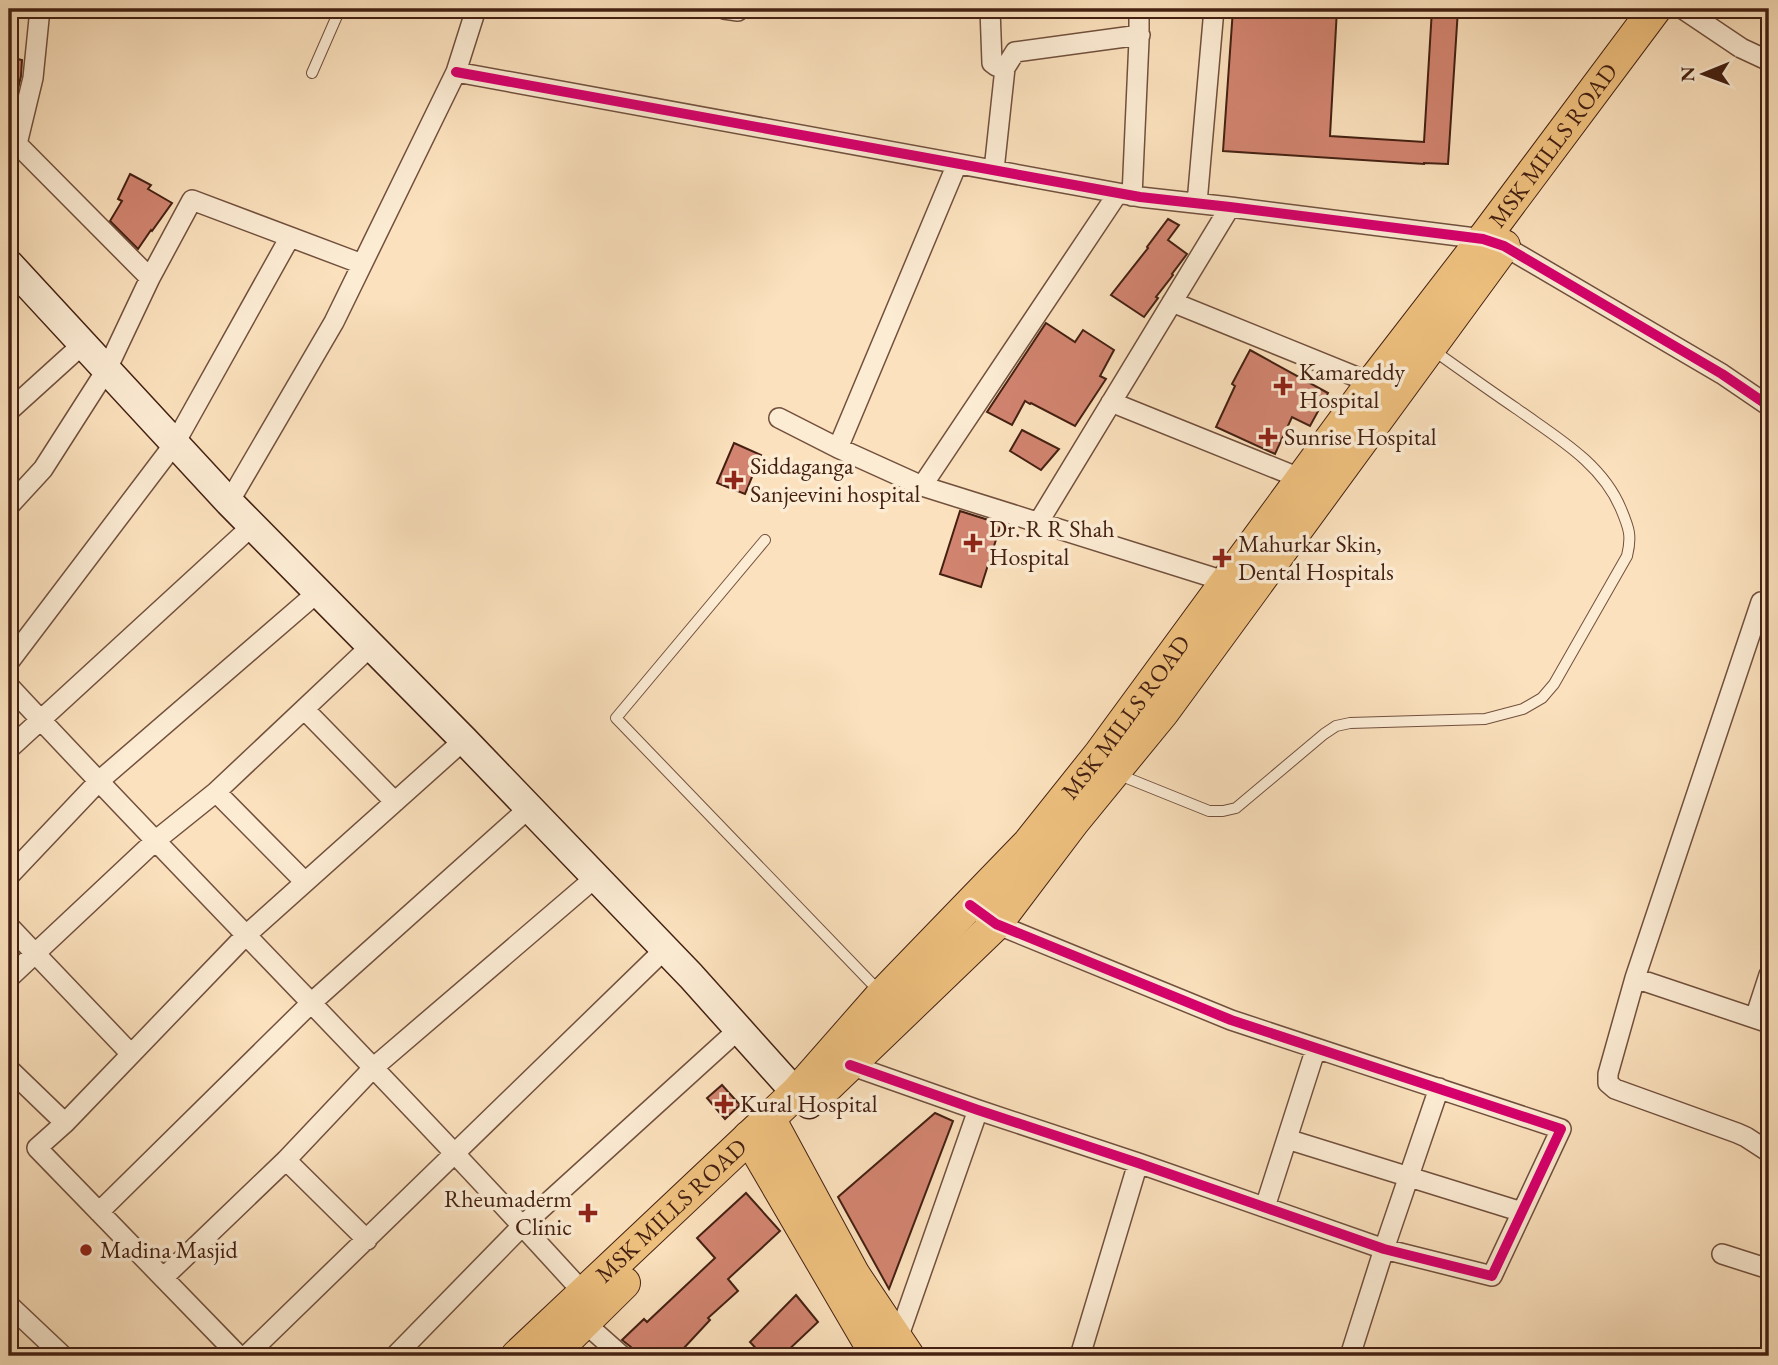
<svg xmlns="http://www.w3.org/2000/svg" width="1778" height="1365" viewBox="0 0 1778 1365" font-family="'EB Garamond',serif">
  <rect width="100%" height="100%" fill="#fbe1bd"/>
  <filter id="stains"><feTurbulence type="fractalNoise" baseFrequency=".00286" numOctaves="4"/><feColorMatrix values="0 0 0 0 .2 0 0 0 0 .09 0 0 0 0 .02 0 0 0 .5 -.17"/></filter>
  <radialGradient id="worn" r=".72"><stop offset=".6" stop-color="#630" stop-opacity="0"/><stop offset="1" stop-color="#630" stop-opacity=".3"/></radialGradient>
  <path fill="#d28470" stroke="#442012" stroke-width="2" d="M1233,9H1337L1330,136L1424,142L1432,9H1458L1448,164L1424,163V164L1223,151Z
    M9,57L22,60L21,76L11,118L9,117Z
    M130,174L151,185L148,189L172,203L152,231L151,230L138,249L110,221L122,201L118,199Z
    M1168,219L1179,225L1168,240L1187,254L1172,274L1173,275L1156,297L1158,298L1144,317L1111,295L1148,248L1147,247Z
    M1046,323L1075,342L1083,330L1114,350L1100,376L1106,379L1075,426L1031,403L1030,404L1025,401L1012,425L987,412Z
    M1250,350L1328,393L1310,426L1292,417L1275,454L1216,427L1235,386L1232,384Z
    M1022,430L1059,449L1041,470L1010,451Z
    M734,443L761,455L745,494L717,483Z
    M960,511L1001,524L981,587L940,574Z
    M722,1085L740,1105L725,1119L707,1098Z
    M935,1113L953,1121L889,1289L838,1197Z
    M746,1193L780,1231L728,1279L738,1291L708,1318L710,1320L683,1349L675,1356H634L631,1347L622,1340L644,1319L647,1322L715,1258L697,1238Z
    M796,1295L818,1322L782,1356H763L750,1342Z"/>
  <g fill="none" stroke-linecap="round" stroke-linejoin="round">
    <g stroke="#72503d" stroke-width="12">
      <path id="lane" d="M312,73L340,9
        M765,540L616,718L880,992
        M1117,774L1209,811H1223L1236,808L1324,734L1336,726L1350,723L1485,719L1523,709L1542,698L1554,684L1627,556C1632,536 1629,528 1621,509C1602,463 1556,437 1517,409C1489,390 1461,370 1433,350"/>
    </g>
    <g stroke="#72503d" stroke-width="22">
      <path id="street" d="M724,9L738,11
        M990,9L992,63L996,66L1005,68
        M1683,9L1741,48L1769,61
        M456,72L1140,197L1230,207L1483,239L1504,246L1722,374L1769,406
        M9,143L17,144L150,278
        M17,144L33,78L40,9
        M994,170L1005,68L1015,52L1140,35
        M1132,196L1139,40V9
        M1197,203L1214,9
        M1172,302L1379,386
        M1111,402L1302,479
        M9,411L83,344
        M779,418L838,448L922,486L1234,584
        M838,448L957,164
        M922,486L1118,193
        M229,502L334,322L456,72L476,9
        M9,506L43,469L107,369L150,278L192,200L362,264
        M1038,523L1230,207
        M1769,604L1761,602L1635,978L1608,1074V1083L1615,1089L1737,1133L1746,1137L1769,1152
        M9,662L175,443L290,237
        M9,686C201,892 401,1091 590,1300
        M304,709L395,802
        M9,749L252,526
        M216,792L305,882
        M9,876L99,781L318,592
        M9,926L131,1054
        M9,978L155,841L216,792L371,646
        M1635,978L1769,1023
        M1755,1018L1769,975
        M850,1065L978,1110L1138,1163L1384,1249L1492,1276L1561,1129L1231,1020L996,924L970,905
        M9,1069L65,1123L245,936L464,740
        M65,1123L37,1148L239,1356
        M1287,1139L1522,1212
        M286,1160L367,1240
        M1265,1207L1316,1048
        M99,1212L310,1004L529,808
        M1722,1254L1769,1269
        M163,1278L286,1160L373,1068L596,877
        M9,1305L63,1356
        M578,1317L622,1356
        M897,1341L978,1110
        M246,1356L665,949
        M395,1356L522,1226L739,1029
        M1080,1356L1138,1163
        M1350,1356L1384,1249L1439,1088"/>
    </g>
    <g stroke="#442012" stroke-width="31">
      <path id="secondary" d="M9,264L229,502L464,740L691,976L796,1093L809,1104"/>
    </g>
    <g stroke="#442012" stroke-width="34">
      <g id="primary">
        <path d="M817,1096L996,924L1073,822L1163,712L1504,246"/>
        <path d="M769,1118L854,1275L908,1356"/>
        <path d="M749,1137L877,1356"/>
        <path id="s1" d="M517,1356L796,1093L882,995L1029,843L1100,754L1372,383L1487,234L1655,9"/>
        <path d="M550,1356L624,1283"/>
      </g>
    </g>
    <use href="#lane" stroke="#fcecd4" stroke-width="10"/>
    <use href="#street" stroke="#fcecd4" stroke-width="19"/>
    <use href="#secondary" stroke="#fcecd4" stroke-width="28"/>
    <use href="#primary" stroke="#eec07e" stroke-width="32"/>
    <g stroke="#fcecd4" stroke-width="15">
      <path id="cycleway" d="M456,72L1140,197L1230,207L1483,239L1504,246L1722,374L1769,406
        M850,1065L978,1110L1138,1163L1384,1249L1492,1276L1561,1129L1231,1020L996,924L970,905"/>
    </g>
    <use href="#cycleway" stroke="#d6006c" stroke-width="10"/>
  </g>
  <g fill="#8f2418" stroke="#fcecd4" stroke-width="2.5">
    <path d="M1279.5 375.5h7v7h7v7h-7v7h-7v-7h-7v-7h7z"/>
    <path d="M1264.5 426.5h7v7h7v7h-7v7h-7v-7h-7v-7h7z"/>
    <path d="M730.5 469.5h7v7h7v7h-7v7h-7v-7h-7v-7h7z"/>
    <path d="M969.5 532.5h7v7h7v7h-7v7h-7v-7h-7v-7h7z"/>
    <path d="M1218.5 547.5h7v7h7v7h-7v7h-7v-7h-7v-7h7z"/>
    <path d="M720.5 1093.5h7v7h7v7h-7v7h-7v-7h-7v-7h7z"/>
    <path d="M584.5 1202.5h7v7h7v7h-7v7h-7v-7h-7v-7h7z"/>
    <circle cx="86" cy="1250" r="7"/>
  </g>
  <g text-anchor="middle" stroke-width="7" stroke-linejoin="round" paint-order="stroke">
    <g font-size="24" fill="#442012" stroke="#fcecd4">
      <text dy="8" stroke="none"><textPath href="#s1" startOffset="1598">MSK MILLS ROAD</textPath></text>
      <text dy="8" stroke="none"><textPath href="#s1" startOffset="884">MSK MILLS ROAD</textPath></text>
      <text dy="8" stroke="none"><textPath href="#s1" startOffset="212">MSK MILLS ROAD</textPath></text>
    </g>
    <g font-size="24" fill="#442012" stroke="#fcecd4" text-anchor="start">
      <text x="1299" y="380">Kamareddy<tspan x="1299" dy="28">Hospital</tspan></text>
      <text x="1284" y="445">Sunrise Hospital</text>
      <text x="750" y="474">Siddaganga<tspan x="750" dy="28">Sanjeevini hospital</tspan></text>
      <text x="989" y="537">Dr. R R Shah<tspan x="989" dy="28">Hospital</tspan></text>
      <text x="1238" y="552">Mahurkar Skin,<tspan x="1238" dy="28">Dental Hospitals</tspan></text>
      <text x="740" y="1112">Kural Hospital</text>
      <text x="572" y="1207" text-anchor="end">Rheumaderm<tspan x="572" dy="28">Clinic</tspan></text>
      <text x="100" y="1258">Madina Masjid</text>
    </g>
  </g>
  <rect width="1778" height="1365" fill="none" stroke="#fbe1bd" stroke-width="35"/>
  <rect x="10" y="10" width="1757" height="1344" fill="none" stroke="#442012" stroke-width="3.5"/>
  <rect x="18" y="18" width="1743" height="1330" fill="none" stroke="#442012" stroke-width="2"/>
  <g transform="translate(1704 74) rotate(269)" stroke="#fcecd4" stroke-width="5" paint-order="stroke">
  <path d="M0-5L12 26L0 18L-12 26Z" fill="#442012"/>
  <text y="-10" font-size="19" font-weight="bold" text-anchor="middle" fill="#442012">N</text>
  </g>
  <rect width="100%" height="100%" filter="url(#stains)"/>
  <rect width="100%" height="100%" fill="url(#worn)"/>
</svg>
